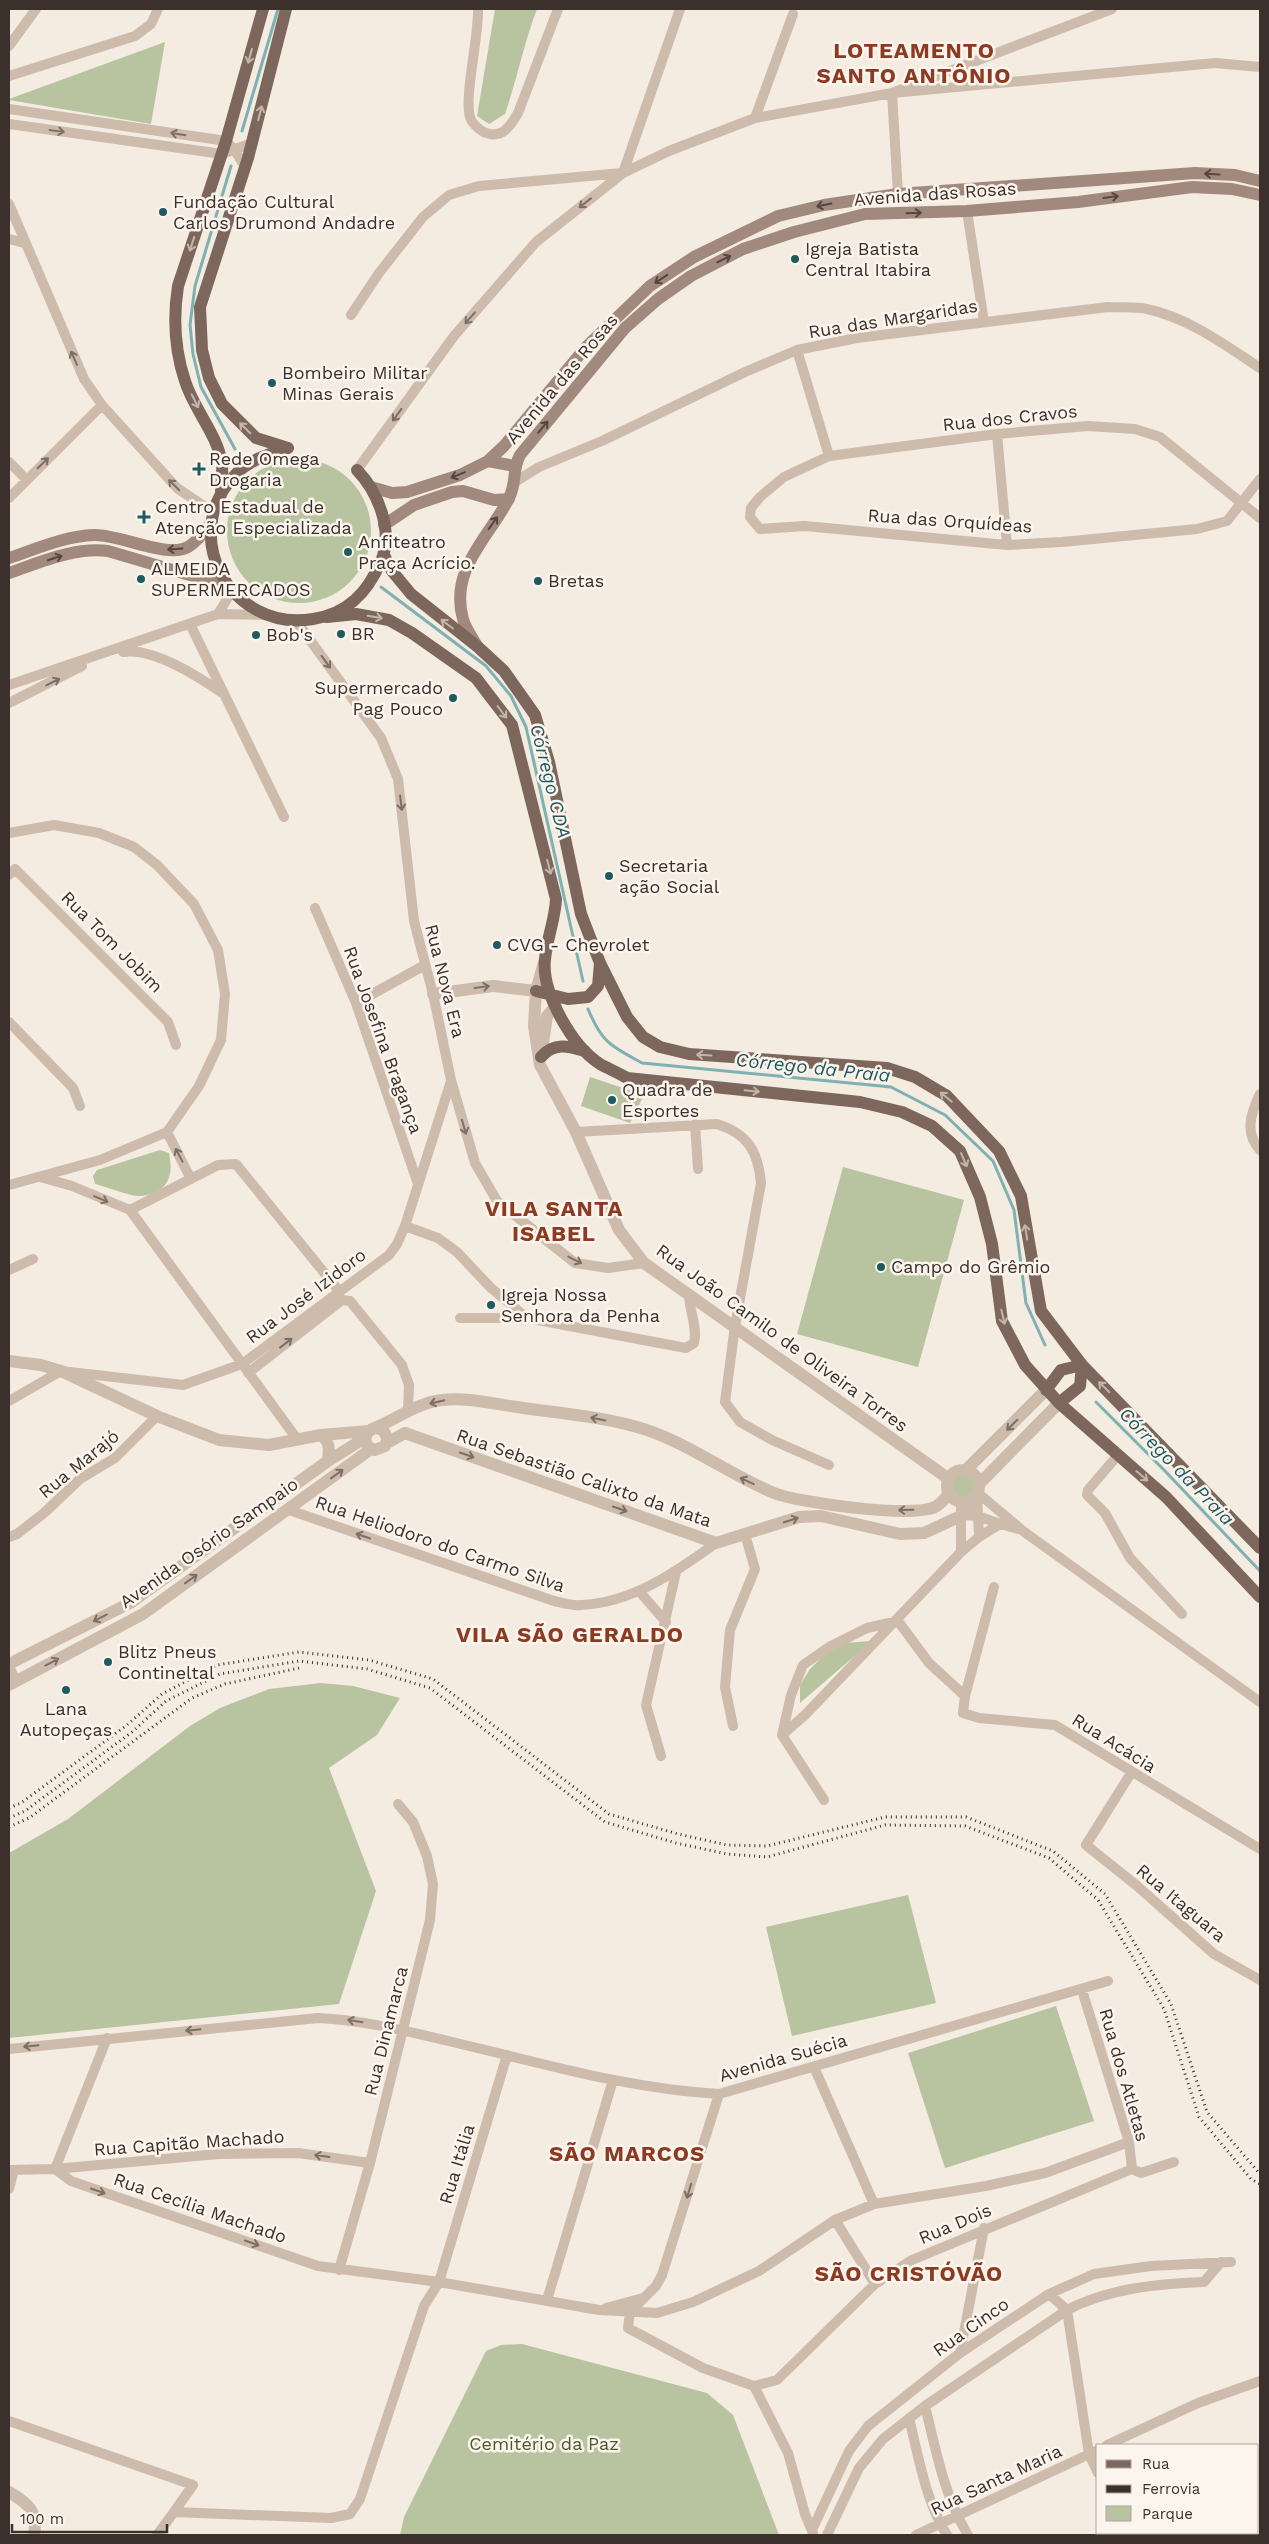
<svg xmlns="http://www.w3.org/2000/svg" width="1269" height="2544" viewBox="0 0 1269 2544" font-family="'Work Sans',sans-serif">
  <rect width="100%" height="100%" fill="#f4ebe1"/>
  <path fill="#b8c4a0" d="M495,9H537C524,43 517,79 505,114L489,124L477,116Z
    M165,42L151,124L9,100V99Z
    M227 531a72 72 0 1 1 144 0a72 72 0 1 1-144 0Z
    M590,1077L644,1095L630,1123L581,1106Z
    M160,1150L169,1153C174,1176 168,1192 142,1196C131,1197 107,1187 95,1184L93,1176L97,1170Z
    M843,1167L964,1200L918,1367L797,1334Z
    M951 1486a12 12 0 1 1 24 0a12 12 0 1 1-24 0Z
    M872,1641L800,1703V1685L810,1669L825,1654L843,1643Z
    M321,1683L353,1686L400,1698L377,1735L329,1768L376,1891L339,2004L9,2038V1853L68,1819L190,1726L220,1708L269,1689Z
    M908,1895L936,2003L792,2036L766,1927Z
    M1056,2006L1094,2121L945,2168L908,2053Z
    M522,2344L707,2393L733,2415L779,2535H400L404,2517L486,2351L501,2345Z"/>
  <g fill="none" stroke-linecap="round" stroke-linejoin="round">
    <path stroke="#7fb0b2" stroke-width="3" d="M242,131L278,9
      M231,166L195,286L190,325L193,354L201,387L235,449
      M381,587L486,666L511,696L526,727L583,981
      M588,1009C602,1043 611,1046 642,1063L891,1087L945,1115L993,1161L1014,1210L1026,1303L1045,1345
      M1096,1402L1165,1471L1260,1571"/>
    <path stroke="#cdbbac" stroke-width="10" d="M478,9C479,36 464,96 470,117C472,124 482,133 490,134C504,137 512,123 518,113L558,9
      M9,46L36,9
      M9,76L135,36L151,24L158,9
      M9,109L226,141L234,149L245,167
      M755,118L793,14
      M9,124L222,154L252,143
      M623,173L680,9
      M898,194L892,93L1112,9
      M9,204L84,379L102,405L177,488L214,513
      M967,211L984,322
      M9,239L24,243
      M351,315L379,273L423,217L449,195L479,186L622,173
      M797,350L829,456
      M997,434L1007,545
      M9,462L26,479
      M357,470L454,336L536,242L623,173L669,151L755,118L892,93L1215,63L1260,67
      M1260,479L1227,521L1197,529L1062,542L1007,545L805,526L760,529L750,517L751,508L760,497L784,477L829,456L997,434L1088,426L1135,429L1160,437L1260,518
      M515,482L539,467L602,441L745,372L797,350L857,338L1108,307C1120,308 1135,306 1147,309C1189,318 1225,345 1260,368
      M9,498L102,405
      M218,614L232,591
      M297,622L381,738L398,779L414,921L433,994L451,1080L475,1163L497,1201L575,1263L608,1268L644,1263
      M190,624L284,817
      M123,652C153,647 199,677 224,694
      M9,685L218,614L265,615
      M9,703L82,666
      M9,833L54,825L99,833L134,847L157,865L194,904L218,950L225,994L221,1040L199,1086L167,1132L100,1160L9,1185
      M9,875L15,869L168,1022L176,1045
      M315,908L356,1003L418,1184
      M356,1003L425,965
      M9,1022L73,1088L80,1106
      M1260,1094C1251,1113 1244,1133 1260,1150
      M695,1124L698,1169
      M167,1132L191,1179
      M576,1132L717,1124C748,1134 758,1151 761,1183L735,1326L725,1402L740,1422L772,1440L829,1465
      M40,1177L72,1186L130,1210L297,1439
      M130,1210L218,1165L236,1164L339,1291
      M405,1226L438,1238L457,1252L491,1288L527,1318L686,1348L694,1343C698,1327 689,1311 689,1294
      M9,1270L33,1259
      M460,1318H527
      M248,1373L342,1300L350,1301L402,1365L409,1385L408,1410
      M9,1401L61,1371L183,1385L242,1364L389,1255L397,1244L405,1226L451,1081
      M1118,1455L1088,1490L1087,1495L1105,1513L1130,1558L1182,1614
      M978,1493L1023,1531L1260,1702
      M961,1502V1552
      M289,1510L554,1601C563,1603 573,1606 581,1605C632,1603 676,1572 716,1543
      M963,1515L978,1516L1000,1524
      M9,1537L17,1534L44,1513L80,1479L115,1458L157,1416
      M979,1537L1000,1524L1018,1529
      M639,1591L666,1622
      M9,1666L16,1681
      M965,1696L994,1587
      M733,1726L725,1687L730,1630L755,1569L745,1534
      M782,1735L791,1695L803,1665L829,1647L867,1628L898,1621L929,1663L965,1696L963,1713L979,1718L1055,1725L1260,1849
      M782,1735L805,1715L961,1552L979,1537L977,1495
      M782,1735L824,1800
      M661,1756L646,1705L676,1572
      M1131,1773L1086,1845L1136,1885L1214,1954L1260,1980
      M1082,1990L1129,2142L1132,2169
      M9,2049L318,2018C361,2020 402,2030 444,2040C535,2061 626,2089 719,2094L1108,1981
      M814,2067L874,2204
      M55,2169L71,2181L318,2266L439,2282L599,2310L657,2313L693,2302L759,2271L835,2220L874,2204L986,2186L1045,2173L1129,2142
      M55,2169L107,2038
      M9,2170L55,2169L218,2154L298,2153L370,2163
      M9,2189L14,2170
      M835,2220L875,2284
      M339,2270L370,2163L430,1920L433,1884L427,1856L413,1822L398,1804
      M1049,2294L1067,2310L1089,2454L1098,2473
      M547,2300L613,2080
      M606,2308L643,2298
      M630,2312L656,2286L662,2275L719,2094
      M630,2312L628,2328L703,2368L754,2386
      M960,2353L984,2228
      M754,2386L777,2380L875,2284L912,2260L1132,2169L1141,2173L1174,2162
      M754,2386L788,2453L805,2514L813,2533
      M925,2406C936,2450 944,2496 968,2535
      M909,2418C918,2454 926,2503 947,2535
      M9,2421L193,2485L174,2512
      M1107,2445L1198,2403L1260,2381
      M812,2530L849,2451L868,2426L960,2353L1049,2294L1094,2274L1151,2266L1231,2262
      M1126,2533L1127,2535
      M157,2535L174,2512L331,2518L350,2514L360,2499L424,2306L439,2282L507,2055
      M827,2535L859,2468L883,2439L925,2406L1067,2310C1109,2288 1157,2284 1204,2282L1221,2262
      M916,2535L1098,2450"/>
    <path stroke="#cdbbac" stroke-width="12" d="M544,962L536,991L534,1026L540,1065L576,1132L619,1230L644,1263L949,1479
      M433,994L493,986L536,991
      M542,1050L547,1016L556,1006
      M9,1361L41,1365L61,1371L157,1416L219,1440L269,1445L321,1435L369,1431
      M376,1428L383,1430L388,1439L385,1446L375,1450L368,1447L365,1440L367,1433L372,1429C396,1420 416,1403 442,1400C467,1397 493,1404 517,1407C557,1413 598,1416 637,1427C684,1440 728,1474 774,1493C800,1503 910,1518 935,1507C940,1505 945,1498 949,1494
      M321,1435C331,1442 329,1451 328,1461
      M387,1443L405,1433L716,1543L799,1517L821,1516L900,1534L924,1533L963,1515L975,1498
      M947 1486a16 16 0 1 1 32 0a16 16 0 1 1-32 0Z
      M966,1470L1046,1390
      M979,1484L1059,1403
      M9,1664L130,1603L328,1461L365,1438
      M9,1685L143,1614L371,1449
      M9,2492C29,2504 38,2511 34,2535"/>
    <path stroke="#a18a7d" stroke-width="12" d="M488,461L514,466
      M371,487L392,493L407,492L460,475L488,461L504,446L586,347L650,286L694,257L778,216L824,205L898,194L1195,173L1235,175L1260,181
      M384,525L414,505L452,492L463,491L494,500L509,499
      M9,558C36,549 65,536 94,535C120,534 167,559 188,547C198,541 205,531 212,522
      M9,573C41,562 74,547 108,551L227,586
      M477,646C473,638 465,628 463,619C449,569 489,538 509,498C517,483 512,469 520,455L625,328L658,299L691,276L743,249L794,232L865,214L967,211L1078,202L1192,187L1232,189L1260,195"/>
    <path stroke="#7d675c" stroke-width="12" d="M286,9L248,158L200,307L202,350L209,378L222,404L256,438L288,448
      M288,448C270,454 251,459 237,473C176,533 230,633 313,619C348,614 368,592 381,561C394,531 378,492 357,470
      M221,495C221,485 223,474 222,464C217,433 194,410 185,381C175,351 173,318 178,286L226,141L263,9
      M384,555L392,571L411,594L478,647L504,671L535,715L549,762L581,914L600,963L627,1017L643,1037L660,1047L689,1054L887,1068L915,1077L947,1096L999,1151L1021,1196L1041,1311L1082,1365L1260,1548
      M327,617L356,614L389,620L412,633L476,678L512,725L556,899C555,920 547,938 545,959C541,992 572,1046 600,1064C609,1069 619,1073 627,1078L860,1102L902,1112L932,1126L960,1151L980,1197L992,1244L1002,1321L1025,1365L1059,1403L1166,1497L1260,1597
      M536,991L568,999L588,997L598,986L600,963
      M541,1057C554,1042 568,1046 585,1051
      M1046,1390L1061,1370L1082,1365L1080,1386L1059,1403"/>
    <path stroke="#3b302b" stroke-width="3" stroke-dasharray="1 4" stroke-linecap="butt" d="M9,1808L21,1803L127,1725L162,1694L217,1665L299,1652L369,1660L433,1679L609,1814L678,1834L727,1845L767,1846L885,1817H966L1053,1851L1105,1894L1171,2004L1207,2112L1260,2174
      M9,1818L25,1811L132,1732L166,1701L220,1674L299,1661L367,1669L430,1688L605,1822L676,1843L727,1854L767,1857L885,1825L965,1826L1049,1858L1098,1900L1164,2009L1199,2117L1251,2179L1260,2184
      M9,1827L29,1818L192,1698L225,1684L299,1668"/>
  </g>
  <defs><path id="oneway-shaft" d="M-6 0H5M1.5-3L5.5 0L1.5 3" fill="none" stroke-width="1.6" stroke-linecap="round" stroke-linejoin="round" transform="scale(1.25)"/></defs>
  <g stroke="#c2b5ac">
    <use href="#oneway-shaft" transform="translate(250 56) rotate(105)"/>
    <use href="#oneway-shaft" transform="translate(260 113) rotate(-76)"/>
    <use href="#oneway-shaft" transform="translate(192 244) rotate(108)"/>
    <use href="#oneway-shaft" transform="translate(195 401) rotate(63)"/>
    <use href="#oneway-shaft" transform="translate(245 428) rotate(-136)"/>
    <use href="#oneway-shaft" transform="translate(375 617) rotate(10)"/>
    <use href="#oneway-shaft" transform="translate(447 624) rotate(-143)"/>
    <use href="#oneway-shaft" transform="translate(502 712) rotate(53)"/>
    <use href="#oneway-shaft" transform="translate(549 867) rotate(76)"/>
    <use href="#oneway-shaft" transform="translate(704 1055) rotate(-177)"/>
    <use href="#oneway-shaft" transform="translate(752 1091) rotate(6)"/>
    <use href="#oneway-shaft" transform="translate(946 1097) rotate(-141)"/>
    <use href="#oneway-shaft" transform="translate(964 1160) rotate(67)"/>
    <use href="#oneway-shaft" transform="translate(1026 1232) rotate(-99)"/>
    <use href="#oneway-shaft" transform="translate(1003 1317) rotate(77)"/>
    <use href="#oneway-shaft" transform="translate(1104 1387) rotate(-135)"/>
    <use href="#oneway-shaft" transform="translate(1142 1476) rotate(41)"/>
  </g>
  <g stroke="#7d6f65">
    <use href="#oneway-shaft" transform="translate(57 131) rotate(8)"/>
    <use href="#oneway-shaft" transform="translate(178 134) rotate(-171)"/>
    <use href="#oneway-shaft" transform="translate(585 203) rotate(142)"/>
    <use href="#oneway-shaft" transform="translate(470 318) rotate(131)"/>
    <use href="#oneway-shaft" transform="translate(74 358) rotate(-114)"/>
    <use href="#oneway-shaft" transform="translate(397 415) rotate(126)"/>
    <use href="#oneway-shaft" transform="translate(43 463) rotate(-44)"/>
    <use href="#oneway-shaft" transform="translate(174 485) rotate(-135)"/>
    <use href="#oneway-shaft" transform="translate(326 662) rotate(54)"/>
    <use href="#oneway-shaft" transform="translate(53 682) rotate(-26)"/>
    <use href="#oneway-shaft" transform="translate(401 803) rotate(83)"/>
    <use href="#oneway-shaft" transform="translate(482 987) rotate(-8)"/>
    <use href="#oneway-shaft" transform="translate(464 1127) rotate(74)"/>
    <use href="#oneway-shaft" transform="translate(179 1155) rotate(-118)"/>
    <use href="#oneway-shaft" transform="translate(101 1199) rotate(23)"/>
    <use href="#oneway-shaft" transform="translate(575 1260) rotate(27)"/>
    <use href="#oneway-shaft" transform="translate(286 1343) rotate(-38)"/>
    <use href="#oneway-shaft" transform="translate(437 1402) rotate(167)"/>
    <use href="#oneway-shaft" transform="translate(598 1419) rotate(-169)"/>
    <use href="#oneway-shaft" transform="translate(1012 1425) rotate(135)"/>
    <use href="#oneway-shaft" transform="translate(467 1455) rotate(19)"/>
    <use href="#oneway-shaft" transform="translate(337 1474) rotate(-36)"/>
    <use href="#oneway-shaft" transform="translate(747 1481) rotate(-155)"/>
    <use href="#oneway-shaft" transform="translate(620 1509) rotate(19)"/>
    <use href="#oneway-shaft" transform="translate(906 1510) rotate(179)"/>
    <use href="#oneway-shaft" transform="translate(791 1520) rotate(-17)"/>
    <use href="#oneway-shaft" transform="translate(363 1536) rotate(-161)"/>
    <use href="#oneway-shaft" transform="translate(191 1579) rotate(-36)"/>
    <use href="#oneway-shaft" transform="translate(100 1618) rotate(153)"/>
    <use href="#oneway-shaft" transform="translate(52 1662) rotate(-28)"/>
    <use href="#oneway-shaft" transform="translate(355 2021) rotate(-171)"/>
    <use href="#oneway-shaft" transform="translate(193 2030) rotate(174)"/>
    <use href="#oneway-shaft" transform="translate(31 2046) rotate(174)"/>
    <use href="#oneway-shaft" transform="translate(322 2156) rotate(-172)"/>
    <use href="#oneway-shaft" transform="translate(98 2191) rotate(19)"/>
    <use href="#oneway-shaft" transform="translate(689 2191) rotate(107)"/>
    <use href="#oneway-shaft" transform="translate(252 2243) rotate(19)"/>
  </g>
  <g stroke="#544640">
    <use href="#oneway-shaft" transform="translate(1212 174) rotate(-177)"/>
    <use href="#oneway-shaft" transform="translate(1111 197) rotate(-8)"/>
    <use href="#oneway-shaft" transform="translate(824 205) rotate(169)"/>
    <use href="#oneway-shaft" transform="translate(914 213) rotate(-2)"/>
    <use href="#oneway-shaft" transform="translate(724 259) rotate(-26)"/>
    <use href="#oneway-shaft" transform="translate(661 279) rotate(146)"/>
    <use href="#oneway-shaft" transform="translate(543 427) rotate(-50)"/>
    <use href="#oneway-shaft" transform="translate(458 475) rotate(158)"/>
    <use href="#oneway-shaft" transform="translate(493 523) rotate(-55)"/>
    <use href="#oneway-shaft" transform="translate(175 549) rotate(176)"/>
    <use href="#oneway-shaft" transform="translate(55 558) rotate(-18)"/>
  </g>
  <g fill="#1f5a5e" stroke="#fbf5ee" stroke-width="2">
    <circle cx="163" cy="212" r="5"/>
    <circle cx="795" cy="259" r="5"/>
    <circle cx="272" cy="383" r="5"/>
    <path d="M196.5 461.5h5v5h5v5h-5v5h-5v-5h-5v-5h5z"/>
    <path d="M141.5 509.5h5v5h5v5h-5v5h-5v-5h-5v-5h5z"/>
    <circle cx="348" cy="552" r="5"/>
    <circle cx="141" cy="579" r="5"/>
    <circle cx="538" cy="581" r="5"/>
    <circle cx="341" cy="634" r="5"/>
    <circle cx="256" cy="635" r="5"/>
    <circle cx="453" cy="698" r="5"/>
    <circle cx="609" cy="876" r="5"/>
    <circle cx="497" cy="945" r="5"/>
    <circle cx="612" cy="1100" r="5"/>
    <circle cx="881" cy="1267" r="5"/>
    <circle cx="491" cy="1305" r="5"/>
    <circle cx="108" cy="1662" r="5"/>
    <circle cx="66" cy="1690" r="5"/>
  </g>
  <g text-anchor="middle" stroke-width="5" stroke-linejoin="round" paint-order="stroke">
    <g font-size="18" fill="#3b302b" stroke="#fbf5ee">
      <text transform="translate(935 194) rotate(-4)" y="6">Avenida das Rosas</text>
      <text transform="translate(893 319) rotate(-9)" y="6">Rua das Margaridas</text>
      <text transform="translate(562 379) rotate(-50)" y="6">Avenida das Rosas</text>
      <text transform="translate(1010 418) rotate(-6)" y="6">Rua dos Cravos</text>
      <text transform="translate(950 521) rotate(4)" y="6">Rua das Orquídeas</text>
      <text transform="translate(112 942) rotate(45)" y="6">Rua Tom Jobim</text>
      <text transform="translate(445 981) rotate(76)" y="6">Rua Nova Era</text>
      <text transform="translate(383 1040) rotate(70)" y="6">Rua Josefina Bragança</text>
      <text transform="translate(306 1296) rotate(-37)" y="6">Rua José Izidoro</text>
      <text transform="translate(782 1338) rotate(36)" y="6">Rua João Camilo de Oliveira Torres</text>
      <text transform="translate(79 1464) rotate(-39)" y="6">Rua Marajó</text>
      <text transform="translate(584 1478) rotate(19)" y="6">Rua Sebastião Calixto da Mata</text>
      <text transform="translate(209 1543) rotate(-35)" y="6">Avenida Osório Sampaio</text>
      <text transform="translate(440 1544) rotate(19)" y="6">Rua Heliodoro do Carmo Silva</text>
      <text transform="translate(1114 1743) rotate(32)" y="6">Rua Acácia</text>
      <text transform="translate(1181 1903) rotate(40)" y="6">Rua Itaguara</text>
      <text transform="translate(386 2031) rotate(-76)" y="6">Rua Dinamarca</text>
      <text transform="translate(783 2058) rotate(-16)" y="6">Avenida Suécia</text>
      <text transform="translate(1124 2075) rotate(74)" y="6">Rua dos Atletas</text>
      <text transform="translate(189 2143) rotate(-4)" y="6">Rua Capitão Machado</text>
      <text transform="translate(457 2164) rotate(-73)" y="6">Rua Itália</text>
      <text transform="translate(200 2208) rotate(19)" y="6">Rua Cecília Machado</text>
      <text transform="translate(955 2224) rotate(-23)" y="6">Rua Dois</text>
      <text transform="translate(971 2327) rotate(-35)" y="6">Rua Cinco</text>
      <text transform="translate(996 2480) rotate(-25)" y="6">Rua Santa Maria</text>
    </g>
    <g font-size="18" fill="#3b302b" stroke="#fbf5ee" text-anchor="start">
      <text x="173" y="208">Fundação Cultural<tspan x="173" dy="21">Carlos Drumond Andadre</tspan></text>
      <text x="805" y="255">Igreja Batista<tspan x="805" dy="21">Central Itabira</tspan></text>
      <text x="282" y="379">Bombeiro Militar<tspan x="282" dy="21">Minas Gerais</tspan></text>
      <text x="209" y="465">Rede Omega<tspan x="209" dy="21">Drogaria</tspan></text>
      <text x="155" y="513">Centro Estadual de<tspan x="155" dy="21">Atenção Especializada</tspan></text>
      <text x="358" y="548">Anfiteatro<tspan x="358" dy="21">Praça Acrício.</tspan></text>
      <text x="151" y="575">ALMEIDA<tspan x="151" dy="21">SUPERMERCADOS</tspan></text>
      <text x="548" y="587">Bretas</text>
      <text x="351" y="640">BR</text>
      <text x="266" y="641">Bob's</text>
      <text x="443" y="694" text-anchor="end">Supermercado<tspan x="443" dy="21">Pag Pouco</tspan></text>
      <text x="619" y="872">Secretaria<tspan x="619" dy="21">ação Social</tspan></text>
      <text x="507" y="951">CVG - Chevrolet</text>
      <text x="622" y="1096">Quadra de<tspan x="622" dy="21">Esportes</tspan></text>
      <text x="891" y="1273">Campo do Grêmio</text>
      <text x="501" y="1301">Igreja Nossa<tspan x="501" dy="21">Senhora da Penha</tspan></text>
      <text x="118" y="1658">Blitz Pneus<tspan x="118" dy="21">Contineltal</tspan></text>
      <text x="66" y="1715" text-anchor="middle">Lana<tspan x="66" dy="21">Autopeças</tspan></text>
    </g>
    <g font-size="18" fill="#4a5a2e" stroke="#fbf5ee">
      <text x="544" y="2450">Cemitério da Paz</text>
    </g>
    <g font-size="19" font-style="italic" fill="#1f5a5e" stroke="#fbf5ee">
      <text transform="translate(551 781) rotate(76)" y="7">Córrego CDA</text>
      <text transform="translate(813 1067) rotate(6)" y="7">Córrego da Praia</text>
      <text transform="translate(1177 1466) rotate(46)" y="7">Córrego da Praia</text>
    </g>
    <g font-size="22" font-weight="bold" letter-spacing="1" fill="#8c3b22" stroke="#fbf5ee">
      <text x="914" y="58">LOTEAMENTO<tspan x="914" dy="25">SANTO ANTÔNIO</tspan></text>
      <text x="554" y="1216">VILA SANTA<tspan x="554" dy="25">ISABEL</tspan></text>
      <text x="570" y="1642">VILA SÃO GERALDO</text>
      <text x="627" y="2161">SÃO MARCOS</text>
      <text x="909" y="2281">SÃO CRISTÓVÃO</text>
    </g>
  </g>
  <rect width="1269" height="2544" fill="none" stroke="#3b302b" stroke-width="20"/>
  <rect x="1096" y="2444" width="162" height="90" fill="#fbf5ee" stroke="#aea6a0"/>
  <rect x="1106" y="2460" width="25" height="8" fill="#7d675c" stroke="#aea6a0"/>
  <text x="1142" y="2469" font-size="15" fill="#3b302b">Rua</text>
  <rect x="1106" y="2485" width="25" height="8" fill="#3b302b" stroke="#aea6a0"/>
  <text x="1142" y="2494" font-size="15" fill="#3b302b">Ferrovia</text>
  <rect x="1106" y="2506" width="25" height="15" fill="#b8c4a0" stroke="#aea6a0"/>
  <text x="1142" y="2519" font-size="15" fill="#3b302b">Parque</text>
  <path d="M12 2524v8h155v-8" fill="none" stroke="#3b302b" stroke-width="2.5"/>
  <text x="20" y="2524" font-size="15" fill="#3b302b" stroke="#fbf5ee" stroke-width="4" paint-order="stroke">100 m</text>
</svg>
